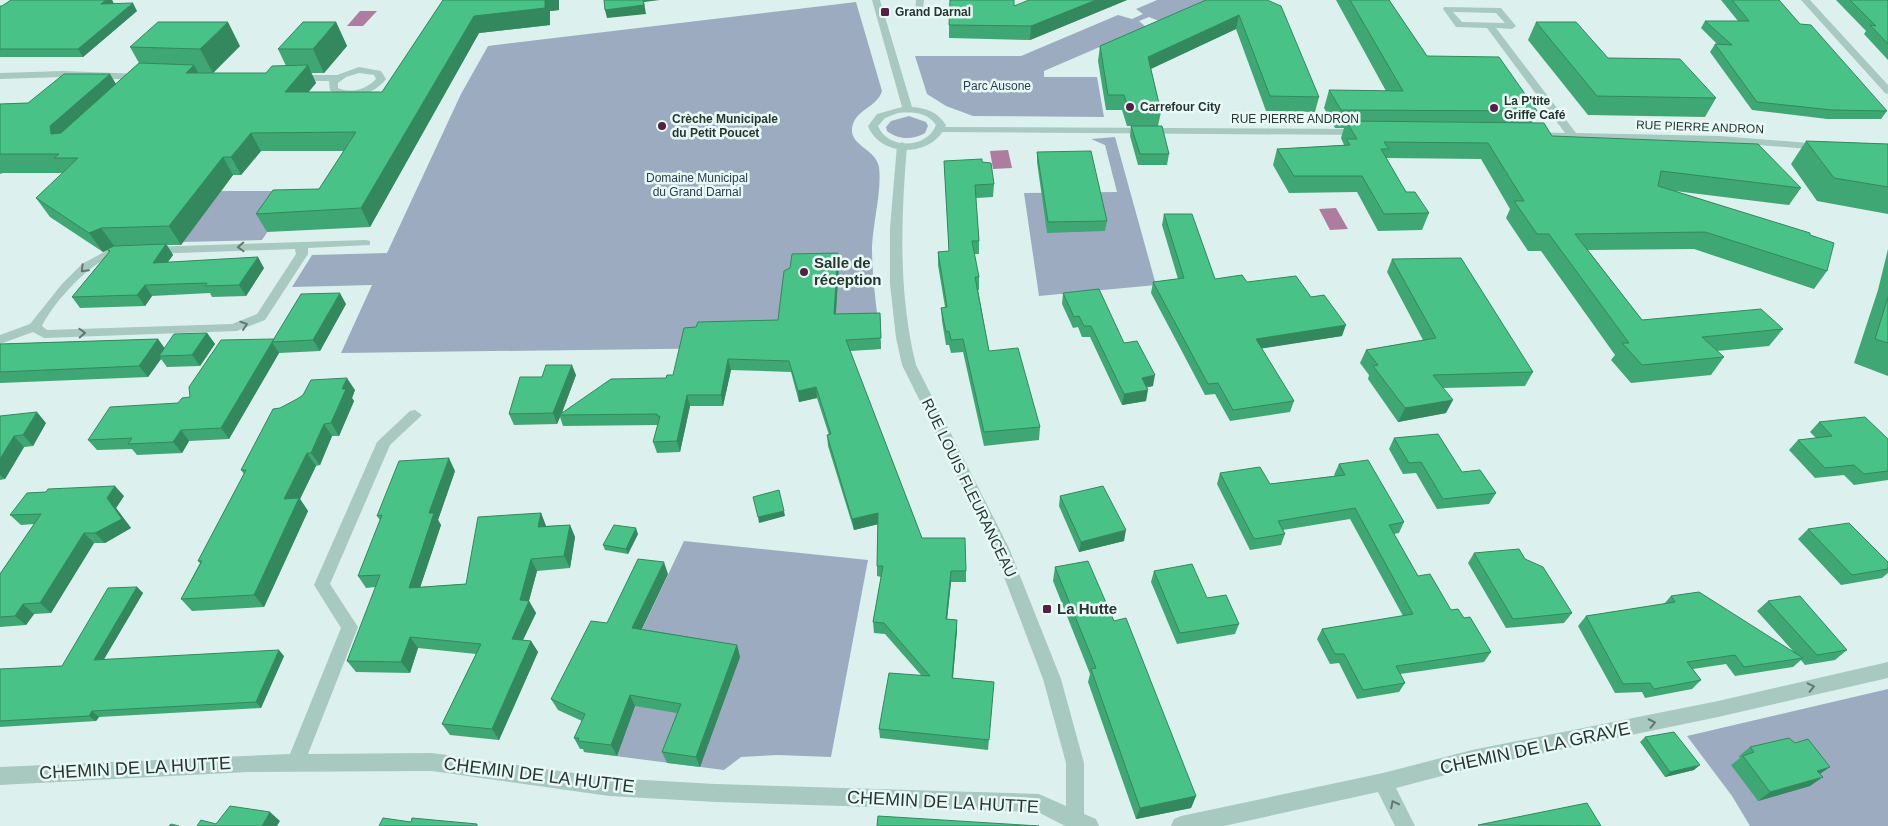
<svg xmlns="http://www.w3.org/2000/svg" width="1888" height="826" viewBox="0 0 1888 826" font-family="Helvetica,sans-serif">
  <rect width="100%" height="100%" fill="#dcf1ed"/>
  <path fill="#9dabc0" d="M1157,0H1207L1159,21L1149,17L1139,21L1146,27L1044,71V77H1097L1104,117L973,116L946,106L927,94L915,56H1021L1118,15L1132,19L1143,14L1136,9Z
    M856,2L882,91C877,108 855,109 852,128C850,146 876,149 879,167C882,190 873,223 872,247C872,281 878,316 881,349L750,355L735,348L341,353L372,285L292,287L312,255L387,253L461,94L488,46Z
    M909,116L926,122L928,126L925,133C913,140 898,140 887,131L886,127L891,121Z
    M1115,137L1156,285L1039,296L1024,193L1117,192L1105,145L1091,139Z
    M221,191H295L262,240L183,242Z
    M684,541L868,560L831,757L778,755L741,757L724,770L584,752Z
    M1888,689V826H1750L1732,796L1687,736Z"/>
  <path fill="#ae7c9e" d="M360,11H377L363,26H347Z
    M1008,150L1012,168L993,169L990,151Z
    M1336,208L1348,229L1330,230L1319,209Z"/>
  <g fill="none" stroke-linecap="round" stroke-linejoin="round">
    <path fill="#a8c9c0" fill-rule="evenodd" d="M916,0H924L922,16L915,14Z
      M1801,0H1810L1888,85V94L1885,93Z
      M1444,7L1501,8L1516,26L1512,29L1496,28L1576,133L1720,136L1822,144L1827,147L1822,150L1720,142L1530,137L1529,135L1534,132L1565,133L1487,28L1456,27L1443,9ZM1453,12L1496,13L1505,23L1462,22Z
      M359,67L381,71L386,79C373,96 349,100 330,91L329,81H296L291,78L296,75H337ZM359,73L374,75L376,79C367,89 351,94 338,88V83L346,77Z
      M63,71L142,74L147,77L142,80L63,77L0,79V73Z
      M941,127L1360,129L1365,132L1360,135L937,132L936,130Z
      M902,142L907,145C901,219 898,292 916,365L1009,548L1061,679L1084,763V814L1096,819L1099,826H1065L1038,812L716,802L609,796L432,771L248,772L0,785V767L290,754L341,628L314,585L377,442L410,411L415,410L422,415L390,445L330,584L358,627L308,754L432,753L609,778L716,784L1039,794L1066,806V763L1043,679L993,548L902,365L896,338L890,284V228L897,145Z
      M366,240L370,241V245L308,248V254L265,320L237,331L44,338L33,332L0,344V335L30,324L62,284L82,264L106,251L124,247L130,251L128,254C119,256 111,257 102,261C82,272 52,305 42,326L47,330L232,324L257,314L296,254L295,249L151,254L147,253V247Z
      M1888,662V678L1718,717L1472,768L1396,788L1415,826H1395L1378,792L1224,826H1171L1174,819L1181,816L1383,773L1472,750L1718,701Z"/>
    <path fill="#a8c9c0" fill-rule="evenodd" d="M872,0H880L912,107C927,108 937,112 946,125C934,157 881,159 868,126L877,114L902,107ZM898,113C913,112 927,112 936,125C927,149 888,150 878,126L885,118Z"/>
  </g>
  <path fill="#3fa774" d="M11,0H112L114,4L137,11L83,57H0V6H2Z
    M443,0L559,10L550,11V25L479,33L370,227L267,232L256,214L319,189L344,151H261L241,175H233L181,245H167L173,255L168,262L264,268L246,296L212,297L210,293L152,296L145,306L80,308L72,297L109,252L107,250L103,252L50,217L36,198L63,173H3L0,174V104L28,103L116,84L139,63L130,47L240,46L213,73H266L286,66L278,49L336,22L347,46L324,73H311L316,83L308,92H382Z
    M1127,0L1030,40L949,38V25L1014,6Z
    M1267,0L1319,97L1315,112L1266,111L1236,29L1151,69L1161,112L1158,126L1169,154L1167,165H1138L1130,136L1131,126H1127L1122,110H1106L1098,61L1100,46Z
    M1336,0H1389L1427,56L1537,111L1532,123L1552,136L1801,188L1789,205L1675,191L1810,235L1827,271L1814,289L1694,249L1588,250L1642,320L1783,329L1769,346L1717,351L1724,357L1711,375L1631,383L1611,360L1615,355L1541,251H1528L1506,218L1510,209L1481,159L1386,158L1406,192L1429,213L1422,230L1378,231L1357,192L1289,193L1273,165L1277,149L1344,145L1341,138L1344,128H1335L1324,108L1329,90L1386,91Z
    M1721,0H1779L1800,24L1887,111L1881,119H1827L1752,110L1710,52L1715,44H1717L1701,28L1705,21H1738Z
    M1836,0H1888V60L1864,34L1866,31Z
    M1536,22L1608,58L1716,98L1705,117L1588,115L1528,40Z
    M1806,141L1888,144V214L1817,201L1791,164Z
    M1037,152L1107,221L1105,231L1047,233L1037,162Z
    M944,161L982,162L994,184L993,197L976,198L979,241V254H974L979,277V290H978L989,351L1040,427L1039,440L984,446L963,352L951,353L949,345H946L942,321L941,308L945,307L938,265V252L949,251Z
    M1164,214L1215,279L1247,282L1311,297L1342,336L1261,348L1294,401L1290,412L1230,421L1215,394L1205,395L1151,293L1153,282L1178,279L1162,225Z
    M1888,249V376L1854,363L1878,290Z
    M838,253L839,264L836,314L880,313L881,349L850,351L922,538L966,571V582H951L947,619L957,620V630L953,678L994,682L988,750L880,738L879,729L921,675L885,634L874,633L873,622L881,577L877,576V566L878,524L854,530L828,446L827,435H829L817,398L799,402L791,372L731,370L723,406H690L680,452L657,453L653,442L658,425L563,426L560,417L557,424L514,425L509,414L542,377L576,375L562,413L666,378L673,375L696,327L778,320Z
    M1392,259L1533,372L1525,386L1444,388L1446,413L1398,422L1368,379L1369,375L1360,363L1366,350L1423,340L1387,272Z
    M1063,293L1124,343L1153,386L1147,387L1146,401L1122,405L1090,337H1082L1078,327L1073,328L1062,304Z
    M346,304L320,351L279,353L229,439L189,441L182,453L137,455L132,449L97,450L88,440L178,403L190,397L274,339Z
    M207,333L215,344L200,366L167,367L161,359L148,377L0,383V344L158,339L164,348Z
    M355,390L352,398L354,401L339,436H332L320,465L316,466L300,499L308,511L264,607L192,611L181,599L200,563L198,561L244,474L241,470L280,408Z
    M0,416L46,423L33,446L24,447L5,479L0,480Z
    M1819,422L1888,439V480L1854,485L1844,475L1815,478L1789,450L1798,440L1816,438L1810,432Z
    M1394,438L1496,493L1489,504L1437,509L1416,473L1403,474L1389,449Z
    M1339,464L1404,522L1399,533L1394,534L1418,576L1451,610L1464,618L1491,652L1484,662L1400,674L1405,683L1399,692L1357,699L1339,663L1330,664L1317,639L1322,629L1403,616L1350,519L1283,530L1285,534L1281,545L1250,550L1217,484L1220,473L1270,484L1335,476L1334,475Z
    M455,471L438,520L441,525L420,587L466,584L541,513L546,526L570,525L575,537L570,568L537,571L529,601L536,613L523,640L531,641L538,652L499,740L450,735L442,724L476,654L418,648L410,673L356,672L347,661L376,587L366,588L358,576L380,520L377,516Z
    M124,496L116,508L131,528L105,543H94L51,613L34,614L26,625L0,627V574L34,524L21,525L10,515Z
    M1060,496L1124,541L1079,552L1059,506Z
    M1808,529L1888,562V573L1882,578L1841,585L1798,539Z
    M638,534L628,554L605,550L603,545Z
    M1474,553L1525,559L1572,613L1564,623L1506,628L1468,563Z
    M1055,567L1114,621L1196,796L1191,808L1136,819L1088,682L1090,674L1053,581Z
    M1154,571L1207,598L1239,624L1235,634L1177,644L1151,582Z
    M668,574L642,629L737,645L740,657L700,767L667,763L662,752L677,713L635,706L617,756L584,752L583,749H580L574,738L582,721L558,710L551,699L607,623Z
    M137,587L143,593L104,659L284,656L261,708L99,717L96,721L0,727V669L62,666Z
    M1671,596L1793,651L1757,611L1768,601L1847,650L1835,660L1805,665L1801,660L1793,667L1735,676L1726,664L1693,669L1701,680L1692,689L1645,698L1642,692L1615,693L1578,626L1586,616L1664,604Z
    M1645,737L1694,770L1665,777L1640,742Z
    M1750,747L1820,774L1810,786L1758,801L1731,765L1740,758L1739,756Z"/>
  <path fill="#33885e" d="M106,0H112L114,4H101Z
    M545,0H559V10L550,11V25L479,33L370,227L361,208L474,16Z
    M643,0H660L644,2L646,14L607,18L605,10Z
    M1096,0H1127L1030,40L1031,26Z
    M133,3L137,11L83,57L78,49Z
    M1239,15L1236,29L1146,71L1148,57Z
    M228,22L240,46L213,73L200,49Z
    M336,22L347,46L324,73L313,49Z
    M194,65L204,83L186,73Z
    M308,65L316,83L294,110L285,92Z
    M110,74L121,92L64,152L51,134L50,126Z
    M251,133L261,151L241,175L231,157Z
    M223,157L233,175L181,245L169,226Z
    M101,228L115,247L103,252L89,233Z
    M166,244L173,255L160,273L153,263Z
    M838,253L839,264L835,325L834,314Z
    M258,257L264,268L246,296L239,285Z
    M145,285L152,296L145,306L137,295Z
    M340,293L346,304L320,351L313,340Z
    M1346,325L1342,336L1252,350L1256,339Z
    M207,333L215,344L200,366L192,355Z
    M158,339L166,350L159,356L161,359L148,377L139,366Z
    M272,342L279,353L229,439L221,428Z
    M728,359L731,370L723,406L721,395Z
    M572,365L576,375L561,415H559L560,417L557,424L553,413Z
    M1155,375L1153,386L1140,389L1142,378Z
    M347,378L355,390L352,398L354,401L339,436L331,423L342,389Z
    M816,387L817,398L799,402L798,391Z
    M1148,390L1146,401L1122,405L1124,394Z
    M687,395L690,406L680,452L677,441Z
    M1453,400L1446,413L1398,422L1405,408Z
    M37,412L46,423L33,446L23,435Z
    M324,424L332,436L320,465L311,453Z
    M181,430L189,441L182,453L173,442Z
    M14,436L24,447L5,479L0,475V459Z
    M307,453L316,466L300,499L308,511L264,607L254,595L284,499Z
    M449,458L455,471L438,520L441,525L416,600L409,588L429,513Z
    M115,486L124,496L116,508L131,528L105,543L95,533L107,498Z
    M784,511L785,516L759,523L758,517Z
    M541,513L546,526L543,539L538,527Z
    M878,513L879,524L854,530L852,519Z
    M570,525L575,537L570,568L564,556Z
    M636,528L638,534L628,554L626,549Z
    M1126,530L1124,541L1079,552L1081,542Z
    M84,533L94,543L51,613L40,603Z
    M531,559L537,571L528,604L529,601L536,613L518,650L512,639L520,600Z
    M664,562L668,574L637,639L632,628Z
    M951,571V582L946,629V619Z
    M137,587L143,593L100,666L94,660Z
    M23,604L34,614L26,625L15,616Z
    M957,620V630L952,688V678Z
    M410,637L418,648L410,673L401,662Z
    M531,641L538,652L499,740L492,729Z
    M737,645L740,657L700,767L696,757Z
    M279,650L284,656L261,708L256,702Z
    M630,695L635,706L617,756L611,745Z
    M92,711L99,717L96,721L89,716Z
    M1700,765L1694,770L1665,777L1670,772Z
    M1830,767L1817,776V771Z
    M1823,777L1810,786L1758,801L1770,792Z
    M1196,796L1191,808L1136,819L1140,808Z
    M270,812L280,821L277,826H262Z"/>
  <path fill="#49c287" stroke="#33885e" d="M11,0H106L101,4L133,3L78,49H0V6H2Z
    M443,0H545V8L474,16L361,208L256,214L273,190L319,189L356,132L251,133L231,157H223L169,226L101,228L89,233L36,198L78,158H54L59,154H0V104L28,103L64,74H110L50,126L51,134L61,133L139,63L194,65L186,73H266L272,66L308,65L285,92H382Z
    M604,0H643L644,5L605,10Z
    M950,0H1014V6L1029,0H1096L1031,26L949,25Z
    M1206,0H1267L1281,6L1319,97L1270,96L1239,15L1148,57L1161,112L1129,111L1124,95H1108L1100,46Z
    M1350,0H1389L1427,56L1499,57L1537,111L1341,110L1329,90L1403,91Z
    M1732,0H1779L1800,24L1811,25L1887,111L1832,110L1757,102L1715,44L1732,45L1705,21H1749Z
    M1850,0H1888V44L1870,25L1876,26Z
    M158,22H228L200,49L130,47Z
    M303,22H336L313,49H278Z
    M1536,22H1576L1608,58L1680,59L1716,98L1597,96Z
    M1346,121L1544,123L1552,136L1758,144L1801,188L1661,171L1658,186L1810,233V235L1834,243L1827,271L1705,232L1575,234L1642,320L1761,309L1783,329L1702,337L1724,357L1642,365L1622,343H1629L1549,234H1537L1514,201H1524L1488,143L1384,142L1389,149H1381L1406,192H1415L1429,213L1384,214L1362,176H1294L1277,149L1350,145L1346,139H1357Z
    M1131,126H1162L1169,154H1140Z
    M1806,141L1888,144V187L1834,178Z
    M1091,151L1107,221L1048,222L1037,152Z
    M982,159V162L991,163L994,184L975,185L979,241H972L979,277H975L989,351L1018,348L1040,427L984,432L963,339L951,340L949,331L946,332L941,308L947,307L938,252L949,251L944,161Z
    M1164,214H1192L1215,279L1242,275L1247,282L1296,276L1311,297L1324,295L1346,325L1256,339L1294,401L1233,410L1218,383L1208,384L1153,282L1184,278Z
    M166,244L153,263L258,257L239,285L205,286L207,283L145,285L137,295L72,297L110,251L107,249L114,246Z
    M838,253L834,314L880,313L881,338L846,340L922,538H965L966,571H951L946,619L957,620L952,678L994,682L989,740L879,729L889,673L930,676L884,623L873,622L883,566H877L878,513L852,519L827,435L831,434L816,387L798,391L789,361L728,359L721,395H687L677,441L653,442L660,416H657V414L559,415L611,379L666,378L667,375H673L684,328L696,327L698,322L778,320L784,271L790,268L792,254Z
    M1461,258L1533,372L1433,375L1453,400L1405,408L1373,366L1378,365L1366,350L1436,338L1392,259Z
    M1099,289L1124,343L1137,341L1155,375L1142,378L1148,390L1124,394L1091,326H1084L1079,316L1074,317L1063,293Z
    M340,293L313,340L272,342L301,294Z
    M1888,297V343L1875,339Z
    M207,333L192,355L159,356L174,334Z
    M158,339L139,366L0,372V344Z
    M274,339L221,428L181,430L173,442L128,444L132,438L88,440L110,407L178,403L182,398L190,397L189,387L221,340Z
    M546,365H572L553,413L509,414L520,377H542Z
    M347,378L342,389H346L331,423L324,424L311,453H307L284,499L299,498L254,595L181,599L202,561H198L246,470H241L273,409L280,408L297,399L303,395L311,380Z
    M37,412L23,435L14,436L0,459V416Z
    M1865,417L1888,439V471L1864,474L1854,465L1825,468L1798,440L1832,436L1819,422Z
    M1438,434L1462,472L1480,470L1496,493L1443,499L1421,462L1409,463L1394,438Z
    M449,458L429,513H434L409,588L466,584L478,517L541,513L538,527L570,525L564,556L531,559L520,600L529,601L512,639L531,641L492,729L442,724L481,644L410,637L401,662L347,661L380,575L358,576L382,515L377,516L399,461Z
    M1368,460L1404,522L1389,525L1418,576L1430,574L1451,610L1458,609L1464,618L1470,617L1491,652L1396,666L1405,683L1363,690L1344,654H1335L1322,629L1413,614L1355,508L1278,521L1285,534L1254,539L1220,473L1260,467L1270,484L1345,475L1339,464Z
    M115,486L107,498L122,519L95,533H84L40,603L23,604L15,616L0,617V574L41,514L10,515L27,493L46,492L48,489Z
    M1103,486L1126,530L1081,542L1060,496Z
    M779,490L784,511L758,517L753,497Z
    M1849,523L1888,562V569L1852,575L1808,529Z
    M614,525L636,528L626,549L603,545Z
    M1519,549L1525,559L1543,567L1572,613L1513,619L1474,553Z
    M638,559L664,562L632,628L737,645L696,757L662,752L681,704L630,695L611,745L578,741L579,738H574L585,714L551,699L591,621L607,623Z
    M1088,561L1114,621L1126,618L1196,796L1140,808L1091,669L1096,668L1055,567Z
    M1192,564L1207,598L1226,595L1239,624L1180,633L1154,571Z
    M137,587L94,660L279,650L256,702L92,711L89,716L0,721V669L62,666L108,588Z
    M1699,592L1803,658L1744,667L1735,655L1687,662L1701,680L1654,689L1650,683L1623,684L1586,616L1675,602L1671,596Z
    M1800,596L1847,650L1817,655L1768,601Z
    M1674,732L1700,765L1670,772L1645,737Z
    M1789,738L1795,743L1808,739L1830,767L1817,771L1823,777L1770,792L1743,756L1754,752L1750,747Z
    M1587,803L1601,826L1478,825Z
    M230,806L270,812L262,826H197L201,820L216,824Z
    M878,816L1039,826H877Z
    M383,818L411,822L412,818L477,824V826H379Z
    M171,824L179,826H169Z"/>
  <defs><path id="oneway-chevron" d="M-2-3.5L2.5 0L-2 3.5" fill="none" stroke-width="1.6" stroke-linecap="round" stroke-linejoin="round" transform="scale(1.25)"/></defs>
  <g stroke="#627871">
    <use href="#oneway-chevron" transform="translate(241 247) rotate(178)"/>
    <use href="#oneway-chevron" transform="translate(84 269) rotate(135)"/>
    <use href="#oneway-chevron" transform="translate(244 325) rotate(-19)"/>
    <use href="#oneway-chevron" transform="translate(82 333) rotate(-2)"/>
    <use href="#oneway-chevron" transform="translate(1811 687) rotate(-13)"/>
    <use href="#oneway-chevron" transform="translate(1652 723) rotate(-12)"/>
    <use href="#oneway-chevron" transform="translate(1394 804) rotate(-117)"/>
  </g>
  <g fill="#571f44" stroke="#e9f9f6" stroke-width="2">
    <rect x="880" y="7" width="10" height="10" rx="2.5"/>
    <circle cx="1130" cy="107" r="5"/>
    <circle cx="1494" cy="108" r="5"/>
    <circle cx="662" cy="126" r="5"/>
    <circle cx="804" cy="272" r="5"/>
    <rect x="1042" y="604" width="10" height="10" rx="2.5"/>
  </g>
  <g text-anchor="middle" stroke-width="5" stroke-linejoin="round" paint-order="stroke">
    <g font-size="12" font-weight="bold" fill="#283630" stroke="#e9f9f6" text-anchor="start">
      <text x="895" y="16">Grand Darnal</text>
      <text x="1504" y="105">La P'tite<tspan x="1504" dy="14">Griffe Café</tspan></text>
      <text x="1140" y="111">Carrefour City</text>
      <text x="672" y="123">Crèche Municipale<tspan x="672" dy="14">du Petit Poucet</tspan></text>
    </g>
    <g font-size="12" fill="#2d3b54" stroke="#e9f9f6">
      <text x="997" y="90">Parc Ausone</text>
      <text x="697" y="182">Domaine Municipal<tspan x="697" dy="14">du Grand Darnal</tspan></text>
    </g>
    <g font-size="12" fill="#283630" stroke="#e9f9f6">
      <text x="1295" y="123">RUE PIERRE ANDRON</text>
      <text transform="translate(1700 127) rotate(2)" y="4">RUE PIERRE ANDRON</text>
    </g>
    <g font-size="15" font-weight="bold" fill="#283630" stroke="#e9f9f6" text-anchor="start">
      <text x="814" y="268">Salle de<tspan x="814" dy="17">réception</tspan></text>
      <text x="1057" y="614">La Hutte</text>
    </g>
    <g font-size="15" fill="#283630" stroke="#e9f9f6">
      <text transform="translate(969 488) rotate(64)" y="5">RUE LOUIS FLEURANCEAU</text>
    </g>
    <g font-size="18" fill="#283630" stroke="#e9f9f6">
      <text transform="translate(1535 748) rotate(-12)" y="6">CHEMIN DE LA GRAVE</text>
      <text transform="translate(135 768) rotate(-3)" y="6">CHEMIN DE LA HUTTE</text>
      <text transform="translate(539 775) rotate(7)" y="6">CHEMIN DE LA HUTTE</text>
      <text transform="translate(943 802) rotate(3)" y="6">CHEMIN DE LA HUTTE</text>
    </g>
  </g>
</svg>
